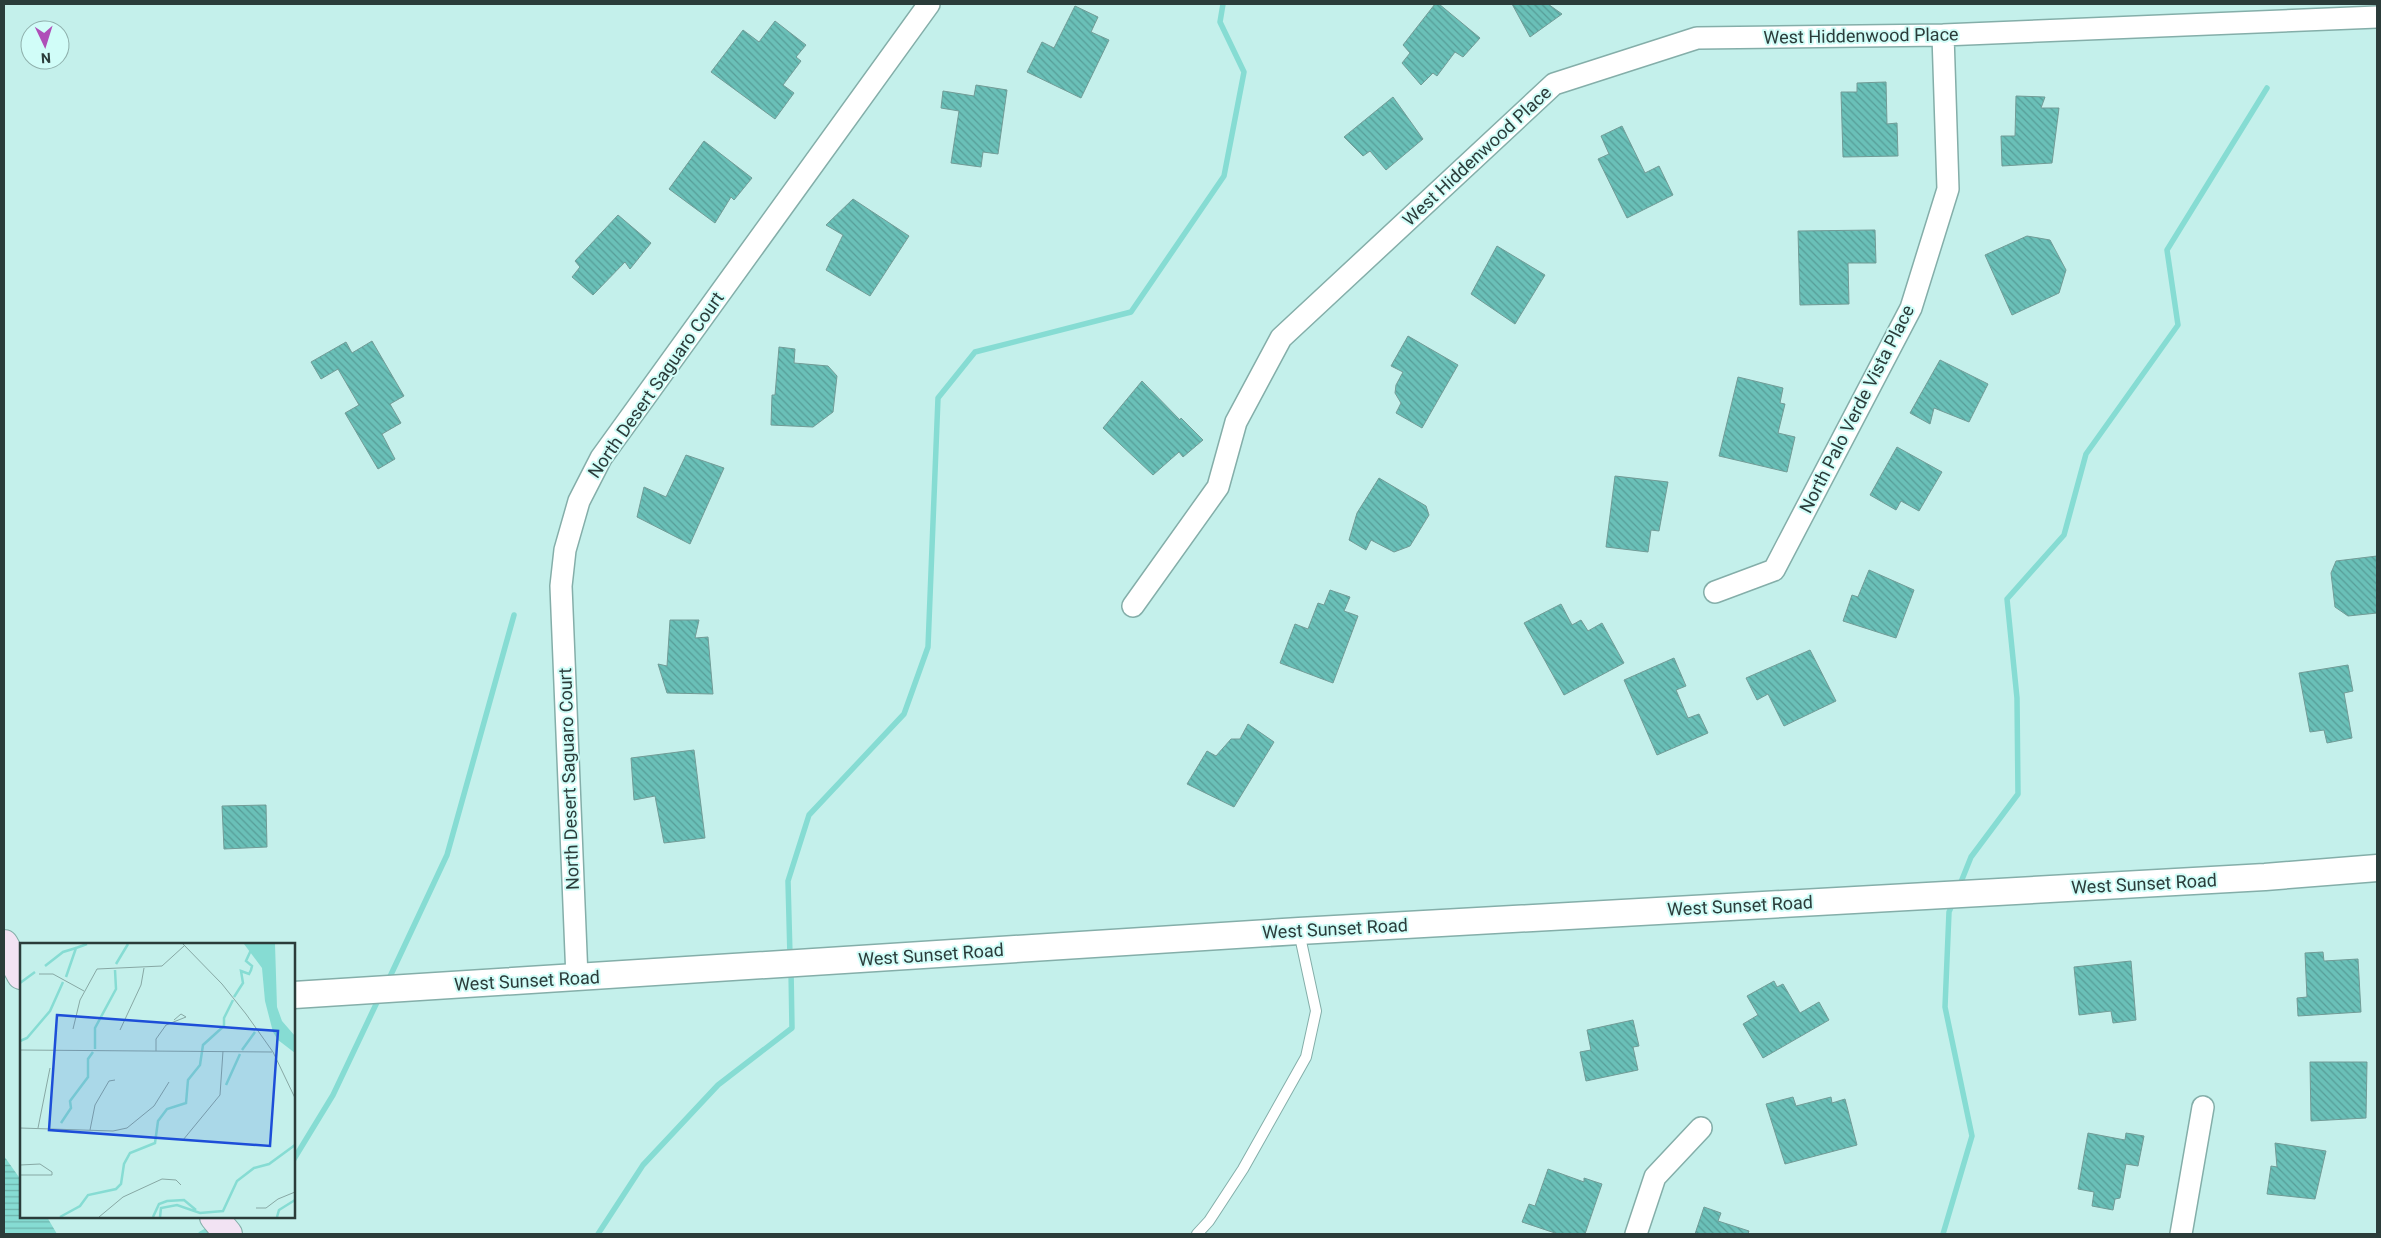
<svg xmlns="http://www.w3.org/2000/svg" width="2381" height="1238" viewBox="0 0 2381 1238" font-family="Roboto,sans-serif">
  <defs>
    <pattern id="water-rules" width="6" height="5" patternUnits="userSpaceOnUse" patternTransform="scale(1.25)"><rect width="6" height="5" fill="#86dcd3"/><path d="M0 2.5h6" fill="none" stroke="#6eb4ac"/></pattern>
    <pattern id="building-back-hatch" width="6" height="6" patternUnits="userSpaceOnUse" patternTransform="scale(1.25)"><rect width="6" height="6" fill="#6ac0b8"/><path d="M-1 5l2 2M0 0l6 6M5-1l2 2" fill="none" stroke="#579d97"/></pattern>
  </defs>
  <rect width="100%" height="100%" fill="#c4f0eb"/>
  <path fill="url(#water-rules)" d="M4,1156L21,1180V1217H47L57,1234H4Z"/>
  <g fill="none" stroke-linecap="round" stroke-linejoin="round">
    <path stroke="#86dcd3" stroke-width="5.5" d="M1959,887L1971,857L2018,794L2017,698L2007,599L2064,535L2086,454L2178,325L2167,250L2267,88
      M790,956L788,881L809,815L904,714L928,647L938,398L975,352L1131,312L1224,176L1244,72L1220,22L1223,4
      M387,983L447,855L514,615
      M294,1159L333,1095L379,998
      M201,1234L214,1227
      M598,1234L643,1165L718,1085L792,1028L791,970
      M1943,1234L1972,1136L1945,1007L1949,912L1953,903"/>
  </g>
  <path fill="url(#building-back-hatch)" stroke="#729c97" d="M1435,4H1439L1480,38L1463,57L1455,52L1437,76L1433,73L1421,85L1402,63L1410,53L1403,45Z
    M1512,4H1548L1562,14L1530,37Z
    M1075,6L1098,17L1091,32L1109,40L1081,98L1027,72L1042,42L1054,48Z
    M775,21L806,45L796,57L801,61L783,85L794,93L775,119L711,72L743,30L759,42Z
    M1886,82L1887,124L1897,123L1898,156L1843,157L1841,92H1857V83Z
    M976,85L1007,90L998,154L983,152L981,167L951,163L959,111L941,108L943,91L974,96Z
    M2016,96L2045,97L2041,108H2059L2052,163L2002,166L2001,136H2015Z
    M1393,97L1423,139L1386,170L1370,151L1363,156L1344,137Z
    M1622,126L1645,173L1659,166L1673,195L1627,218L1598,159L1609,154L1601,136Z
    M704,141L752,178L734,200L731,197L715,223L669,189Z
    M853,199L909,236L870,296L826,270L843,235L826,225Z
    M618,215L651,243L630,269L625,262L593,295L572,277L580,267L575,261Z
    M1875,230L1876,263H1848L1849,304L1800,305L1798,231Z
    M2027,236L2050,240L2066,270L2059,293L2012,315L1985,255Z
    M1497,246L1545,275L1515,324L1471,294Z
    M1408,336L1458,365L1422,428L1396,413L1401,403L1395,393L1396,385L1403,372L1391,366Z
    M372,341L404,396L390,404L401,423L382,434L395,459L378,469L345,413L359,405L338,369L321,379L311,362L346,342L352,353Z
    M779,347L795,349L794,363L828,366L837,376L833,412L813,427L771,425L772,395H775Z
    M1940,360L1988,384L1969,422L1934,408L1930,424L1910,413Z
    M1738,377L1783,388L1780,403L1785,404L1778,433L1795,437L1787,472L1719,456Z
    M1142,381L1180,420L1181,418L1203,440L1183,457L1179,452L1153,475L1103,428Z
    M1897,447L1942,472L1919,511L1901,501L1896,510L1870,495Z
    M686,455L724,468L690,544L637,517L644,487L666,497Z
    M1615,476L1668,482L1659,531L1651,530L1648,552L1606,547Z
    M1379,478L1426,506L1429,515L1410,546L1394,552L1371,540L1366,550L1349,540L1357,513Z
    M2377,556V613L2348,616L2335,607L2331,573L2336,561Z
    M1869,570L1914,590L1896,638L1843,621L1852,595L1858,597Z
    M1330,590L1350,597L1344,611L1358,616L1333,683L1280,663L1295,624L1308,629L1318,603L1324,605Z
    M1561,604L1572,625L1581,620L1588,631L1602,623L1624,663L1564,695L1524,623Z
    M670,620H699L695,638L708,637L713,694L667,693L658,664L667,666Z
    M1810,650L1836,701L1784,726L1768,694L1757,700L1746,678Z
    M1674,658L1686,686L1676,690L1688,718L1699,714L1708,733L1657,755L1624,680Z
    M2348,665L2353,691L2344,693L2352,738L2327,743L2324,730L2310,732L2299,673Z
    M1248,724L1274,742L1234,807L1187,784L1207,751L1216,756L1231,739H1240Z
    M694,750L705,838L664,843L655,796L634,800L631,758Z
    M266,805L267,847L224,849L222,806Z
    M2323,952L2324,961L2358,959L2361,1012L2298,1016L2297,998L2307,997L2305,953Z
    M2131,961L2136,1020L2113,1023L2111,1011L2079,1015L2074,967Z
    M1774,981L1777,987L1783,984L1800,1013L1819,1002L1829,1020L1763,1058L1743,1024L1758,1015L1747,996Z
    M1633,1020L1639,1046L1633,1047L1638,1070L1586,1081L1580,1052L1591,1050L1587,1030Z
    M2310,1062H2367L2366,1118L2311,1121Z
    M1793,1097L1796,1106L1831,1097L1832,1103L1845,1099L1857,1145L1785,1164L1766,1104Z
    M2088,1133L2125,1140L2126,1133L2144,1136L2138,1166L2126,1164L2120,1198L2115,1199L2113,1210L2092,1206L2094,1192L2078,1189Z
    M2275,1143L2326,1151L2315,1199L2267,1194L2271,1166L2277,1167Z
    M1548,1169L1584,1182V1178L1602,1184L1585,1234H1558L1522,1222L1529,1204L1535,1206Z
    M1704,1207L1721,1213L1718,1221L1749,1231L1748,1234H1695Z"/>
  <g fill="none" stroke-linecap="round" stroke-linejoin="round">
    <g stroke="#84aea9" stroke-width="12">
      <path id="service" d="M1197,1234L1209,1221L1243,1169L1306,1057L1316,1011L1299,932"/>
    </g>
    <g stroke="#84aea9" stroke-width="24">
      <path id="minor" d="M1715,592L1774,570L1911,308L1948,189L1943,35
        M1133,606L1218,487L1236,422L1281,338L1554,84L1697,38L1943,35L2377,17
        M577,978L561,586L565,550L579,501L601,458L929,4
        M1636,1234L1655,1177L1701,1128
        M2181,1234L2203,1107"/>
    </g>
    <g stroke="#84aea9" stroke-width="29">
      <path id="tertiary" d="M294,995L1299,931L2265,877L2377,868"/>
    </g>
    <g stroke="#84aea9" stroke-width="30">
      <path id="secondary" d="M4,944L21,975
        M214,1217L228,1234"/>
    </g>
    <use href="#service" stroke="#fff" stroke-width="10"/>
    <use href="#minor" stroke="#fff" stroke-width="21"/>
    <use href="#tertiary" stroke="#fff" stroke-width="26"/>
    <use href="#secondary" stroke="#f2e3f3" stroke-width="28"/>
  </g>
  <g text-anchor="middle" stroke-width="4" stroke-linejoin="round" paint-order="stroke">
    <g font-size="18" fill="#2b3c3a" stroke="#d1fdf8">
      <text transform="translate(1861 36) rotate(-1)" y="6">West Hiddenwood Place</text>
      <text transform="translate(1477 156) rotate(-43)" y="6">West Hiddenwood Place</text>
      <text transform="translate(656 385) rotate(-55)" y="6">North Desert Saguaro Court</text>
      <text transform="translate(1857 409) rotate(-63)" y="6">North Palo Verde Vista Place</text>
      <text transform="translate(569 779) rotate(-92)" y="6">North Desert Saguaro Court</text>
      <text transform="translate(2144 884) rotate(-3)" y="6">West Sunset Road</text>
      <text transform="translate(1740 906) rotate(-3)" y="6">West Sunset Road</text>
      <text transform="translate(1335 929) rotate(-3)" y="6">West Sunset Road</text>
      <text transform="translate(931 955) rotate(-4)" y="6">West Sunset Road</text>
      <text transform="translate(527 981) rotate(-3)" y="6">West Sunset Road</text>
    </g>
  </g>
  <g transform="translate(20 943)">
    <rect width="275" height="275" fill="#c4f0eb"/>
    <path d="M224,1H255L257,64L262,78L275,93V110L258,97L253,89L245,58L242,25Z" fill="#86dcd3"/>
    <path fill="none" stroke="#86dcd3" stroke-width="2.5" d="M96,21L108,1M25,23L43,9L56,5M46,34L56,5L67,1M0,40L15,29M214,54L223,40L221,28L229,31L231,27L232,23L226,18L231,7M0,98L7,95L30,68L43,39M75,106V85L96,46L95,27M222,107L235,89M206,142L220,111M41,180L51,165L50,158L68,134V116L73,109M40,274L60,263L68,252L96,246L101,241L104,221L110,210L135,200L138,178L147,166L166,160L168,137L180,122L183,102L204,83V75L213,57M133,274L139,261L147,258L164,257L176,267M140,274L141,265L157,262L180,270L203,268L217,238L234,225L249,221L275,202M257,274L259,267L275,257"/>
    <path fill="none" stroke="#87a8a4" stroke-width="1" d="M163,1L202,41L226,71L253,109L275,155M19,31H33L64,48M53,86L60,57L77,26L142,23L164,3M100,87L121,42L124,25M0,107L252,109M136,108V96L146,82L166,74L161,71L154,77M0,185L93,188L107,185L134,163L149,139M18,185L30,125M70,187L75,162L89,138L95,137M163,197L200,152L203,108M0,222L20,221L32,229V232H0M236,265H246L258,256L275,249M79,274L103,254L142,236L156,237L161,242"/>
    <path fill="#1d4ed8" fill-opacity="0.15" stroke="#1d4ed8" stroke-width="2.5" d="M37,72L258,88L250,203L29,187Z"/>
    <rect width="275" height="275" fill="none" stroke="#2b3c3a" stroke-width="2.5"/>
  </g>
  <rect width="2381" height="1238" fill="none" stroke="#2b3c3a" stroke-width="10"/>
  <g transform="translate(45 45) rotate(176)"><circle r="24" fill="#d1fdf8" stroke="#8fb0ac"/>
  <path d="M0-4L9 19L0 12L-9 19Z" fill="#af4fb8"/>
  <text y="-8" font-size="14" font-weight="bold" text-anchor="middle" fill="#2b3c3a">N</text>
  </g>
</svg>
